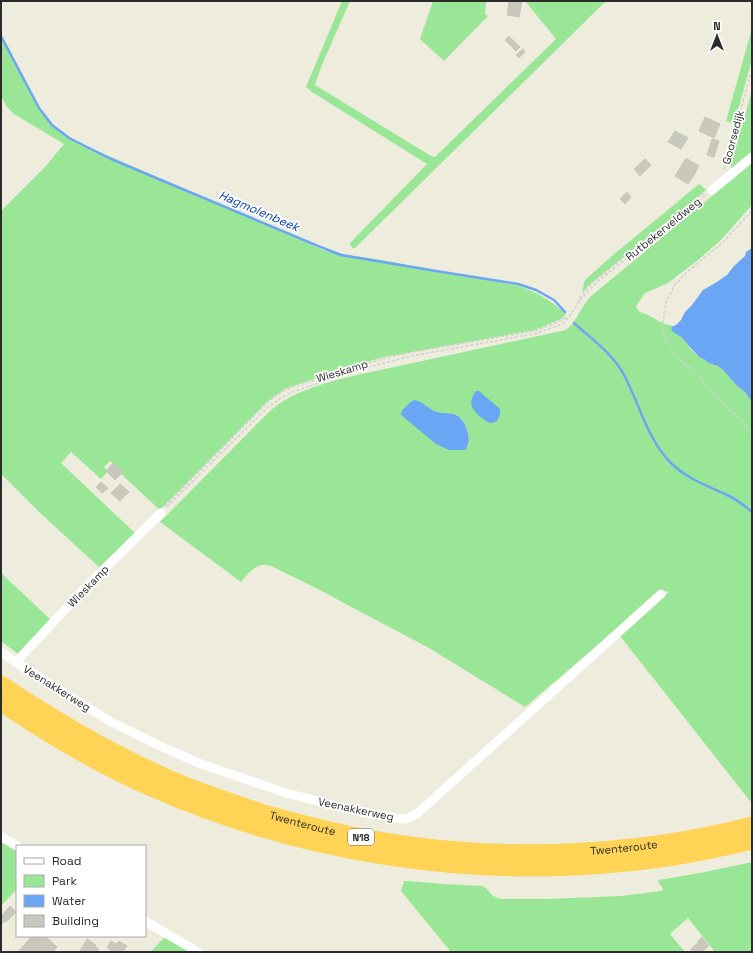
<svg xmlns="http://www.w3.org/2000/svg" width="753" height="953" viewBox="0 0 753 953" font-family="'Space Grotesk',sans-serif">
  <rect width="100%" height="100%" fill="#eeecdd"/>
  <path fill="#99e796" fill-rule="evenodd" d="M342,1H350L321,67L315,85L431,156L435,157L556,39L525,1H606L355,248H353L350,245V243L427,164L312,92L306,87Z
    M433,1H486L485,14L488,16L444,61L420,39Z
    M752,28V60L734,124L726,121Z
    M1,37L40,111C52,126 67,137 84,145L323,250L335,253L376,259L519,286C540,294 549,299 566,314L561,319L535,330L384,357L353,366L293,386L285,389L267,402L160,510L120,473L121,471L110,461L104,467L108,471L101,479L71,452L61,463L136,534L101,569L38,511L1,474V211L45,167L64,144L14,114L7,107L1,96Z
    M752,90V153L731,169V164Z
    M752,163V205L721,240L698,260L668,283L645,293L636,306L637,309L640,312L648,315L664,324L673,326L671,327C675,333 678,334 683,339C689,346 695,357 704,359L708,363L718,366L724,371L738,387L745,392L752,402V800L750,801L620,636L669,592L661,591L525,707L429,648L359,611L318,589L271,566C258,561 248,573 241,582L160,522L261,420C268,413 276,405 285,400C307,387 333,381 357,375L566,330C577,321 581,307 590,297ZM412,401C424,402 425,407 434,411C441,414 449,412 456,415C467,419 471,437 467,448L405,408Z
    M699,184L704,188L706,190L588,286L582,293L584,283L585,280L612,256Z
    M1,573L51,620L18,654L1,641Z
    M1,839L17,849V889L1,906Z
    M752,862V952H715L688,918L670,934L685,952H451L401,891L404,881H408L443,884L483,886L487,889L493,896L501,899H547L621,896L661,891L663,889L662,887L658,882L659,880L700,873Z
    M166,936L192,952H150Z"/>
  <path fill="#6ba6f5" d="M752,248V402L745,392L738,387L724,371L718,366L708,363L704,359L699,357L681,337L672,331L671,327L676,325L681,320L685,312L692,305L703,290L717,282L727,275L734,266L745,256L746,252Z
    M476,391H479L500,409V414L497,421C495,422 493,423 491,423C488,423 485,420 482,418C472,410 467,403 476,391Z
    M415,400C423,402 428,408 434,411C441,414 449,412 456,415C467,420 473,441 465,450H449L436,444L401,415L402,410C407,407 409,401 415,400Z"/>
  <g fill="none" stroke-linecap="round" stroke-linejoin="round">
    <path stroke="#6ba6f5" stroke-width="2.5" d="M1,36L39,108L52,125L69,138L111,159L318,246L341,255L430,270L518,284L536,290L554,300L565,312
      M574,323C592,339 613,354 624,375C640,405 647,439 671,463C687,479 708,486 727,495C736,499 744,505 752,512"/>
  </g>
  <path fill="#c9c8bc" stroke="#c9c8b6" d="M509,1H522L519,17L507,15Z
    M509,36L520,47L516,51L505,40Z
    M523,49L525,52L519,58L516,55Z
    M705,117L720,124L714,138L699,131Z
    M675,131L688,138L681,149L668,142Z
    M712,139L719,141L714,157L707,155Z
    M686,158L699,166L694,175L680,168Z
    M645,159L651,165L640,176L634,169Z
    M680,168L694,175L688,184L675,176Z
    M627,192L631,197L625,204L620,199Z
    M113,463L123,472L115,480L106,471Z
    M101,482L108,488L102,493L96,487Z
    M120,484L129,492L120,501L111,493Z
    M10,906L16,912L6,922L5,921L1,925V916Z
    M32,936H45L57,947L53,952H18Z
    M702,937L709,946L701,952H693L691,949L699,942L698,941Z
    M87,939L96,945L95,947L99,949L97,952H79Z
    M111,941L116,944L119,941L127,946L123,952H112L113,951L107,948Z"/>
  <g fill="none" stroke-linecap="round" stroke-linejoin="round">
    <path stroke="#d0d0d0" stroke-width="1.5" stroke-dasharray="3 2" stroke-linecap="butt" d="M724,169L752,69
      M752,211L721,244L687,272L674,286L666,302L662,328L663,334L675,354L683,363L692,369L731,412L739,417L752,434
      M578,303L580,297L593,282L704,193
      M165,506L266,404L275,396L290,388L385,358L413,352L534,331L553,324L568,317
      M167,507L268,407L281,398L292,392L365,368L411,356L534,334L557,326L563,323L569,317L582,298L597,282L706,195"/>
    <path stroke="#fff" stroke-width="9" d="M712,190L752,157
      M1,652L26,669L111,722L156,744L201,764L286,793L360,812L396,818L406,819L413,816L420,811L661,594
      M16,662L87,586L161,513
      M1,837L17,846
      M145,921L198,952"/>
    <g stroke="#ffd356" stroke-width="17">
      <path id="s1" d="M1,684C61,724 124,761 192,788C203,792 214,796 226,800C239,804 253,810 267,814C300,823 333,832 367,838C491,861 630,857 752,825"/>
      <path d="M1,703C48,735 97,764 149,787C297,853 466,880 627,863C670,859 711,851 752,841"/>
    </g>
  </g>
  <g text-anchor="middle" stroke-width="3.5" stroke-linejoin="round" paint-order="stroke">
    <rect fill="#fff" stroke="#6b6b6b" stroke-width="1" x="348" y="829" width="26" height="16" rx="3"/>
    <g font-size="10" font-weight="bold" fill="#2b2b2b">
      <text x="361" y="841">N18</text>
    </g>
    <g font-size="11" fill="#2b2b2b" stroke="#fff">
      <text transform="translate(733 137) rotate(-75)" y="4">Goorsedijk</text>
      <text transform="translate(663 229) rotate(-39)" y="4">Rutbekerveldweg</text>
      <text transform="translate(342 371) rotate(-17)" y="4">Wieskamp</text>
      <text transform="translate(88 586) rotate(-46)" y="4">Wieskamp</text>
      <text transform="translate(57 688) rotate(32)" y="4">Veenakkerweg</text>
      <text transform="translate(356 809) rotate(12)" y="4">Veenakkerweg</text>
      <text dy="4" stroke="none"><textPath href="#s1" startOffset="334">Twenteroute</textPath></text>
      <text dy="4" stroke="none"><textPath href="#s1" startOffset="658">Twenteroute</textPath></text>
    </g>
    <g font-size="12" font-style="italic" fill="#063ea4" stroke="#fff">
      <text transform="translate(259 211) rotate(23)" y="4">Hagmolenbeek</text>
    </g>
  </g>
  <rect width="753" height="953" fill="none" stroke="#2b2b2b" stroke-width="4"/>
  <rect x="16" y="845" width="130" height="92" fill="#ffffff" stroke="#aaaaaa"/>
  <rect x="24" y="858" width="20" height="6" fill="#ffffff" stroke="#aaaaaa"/>
  <text x="52" y="865" font-size="12" fill="#2b2b2b">Road</text>
  <rect x="24" y="875" width="20" height="12" fill="#99e796" stroke="#aaaaaa"/>
  <text x="52" y="885" font-size="12" fill="#2b2b2b">Park</text>
  <rect x="24" y="895" width="20" height="12" fill="#6ba6f5" stroke="#aaaaaa"/>
  <text x="52" y="905" font-size="12" fill="#2b2b2b">Water</text>
  <rect x="24" y="915" width="20" height="12" fill="#c9c8bc" stroke="#aaaaaa"/>
  <text x="52" y="925" font-size="12" fill="#2b2b2b">Building</text>
  <g transform="translate(717 36)" stroke="#ffffff" stroke-width="3" paint-order="stroke">
  <path d="M0-3L7 15L0 10L-7 15Z" fill="#2b2b2b"/>
  <text y="-6" font-size="11" font-weight="bold" text-anchor="middle" fill="#2b2b2b">N</text>
  </g>
</svg>
